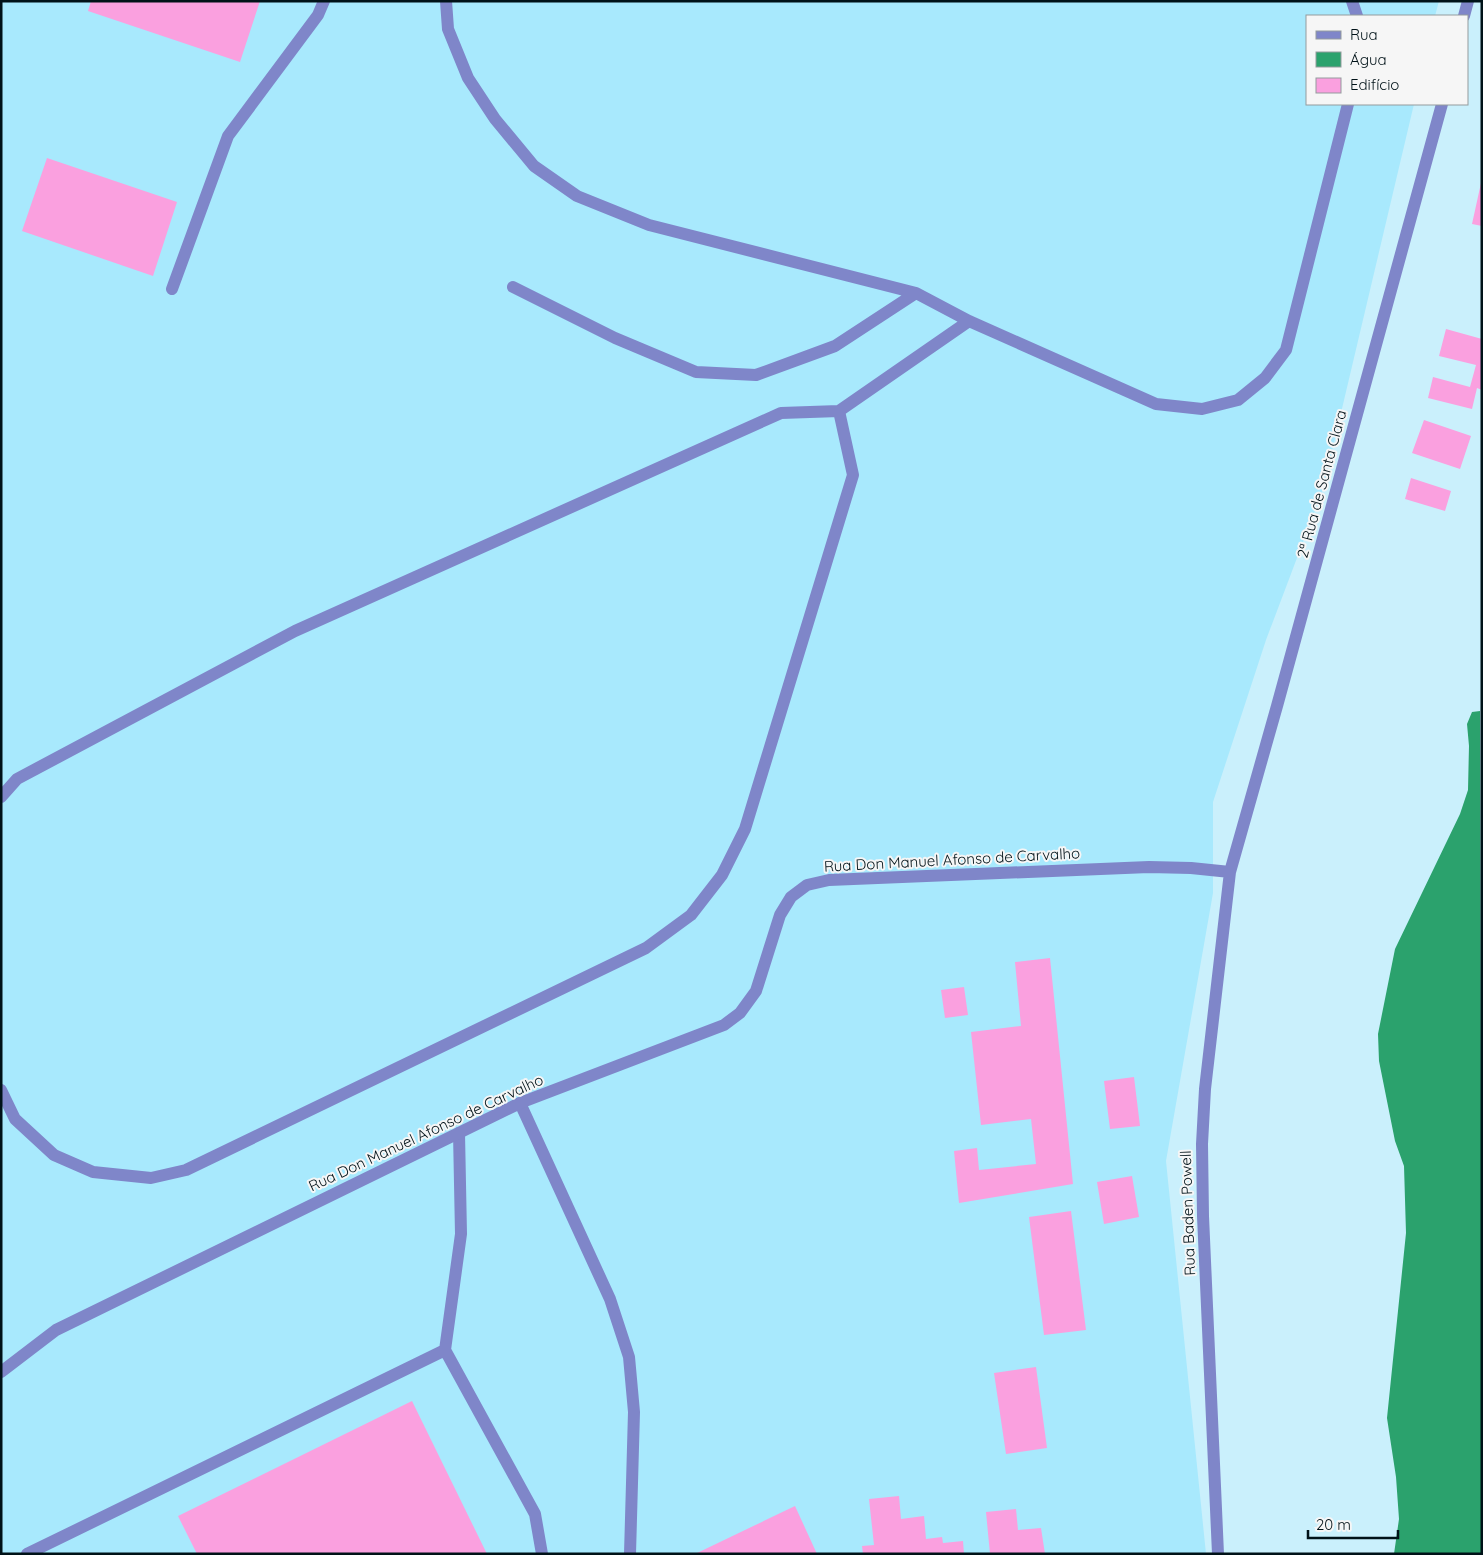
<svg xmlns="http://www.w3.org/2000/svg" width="1483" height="1555" viewBox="0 0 1483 1555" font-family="Quicksand,sans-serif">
  <rect width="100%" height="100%" fill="#caf0fc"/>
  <path fill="#a8e9fd" d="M1,1H1439L1435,16H1307V104H1414L1323,489L1266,640L1213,802V893L1166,1161L1206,1554H1Z"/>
  <path fill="#2ba26d" d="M1480,711L1482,1554H1394L1399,1519L1396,1477L1387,1418L1406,1233L1404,1166L1395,1141L1379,1061L1378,1034L1395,949L1460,814L1468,790L1469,746L1467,724L1472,712Z"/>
  <path fill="#faa0df" d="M91,1H260L240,62L88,11Z
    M47,158L177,202L153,276L22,231Z
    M1481,183H1482V226L1472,224Z
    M1446,329L1482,339V390L1477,388L1472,409L1428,398L1433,377L1470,387L1476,365L1439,356Z
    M1424,420L1471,436L1460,469L1412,453Z
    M1411,478L1451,491L1445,511L1405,499Z
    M1050,958L1073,1184L959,1203L954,1151L977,1148L979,1170L1036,1164L1031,1119L981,1125L971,1032L1021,1026L1015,962Z
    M964,987L968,1015L945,1018L941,990Z
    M1134,1077L1140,1126L1110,1129L1104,1081Z
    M1132,1176L1139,1217L1104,1224L1097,1182Z
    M1071,1211L1086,1330L1044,1335L1029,1217Z
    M1036,1367L1047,1448L1006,1454L994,1373Z
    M412,1401L487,1554H197L178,1516Z
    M899,1496L901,1519L924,1516L926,1539L942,1537L943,1543L963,1541L964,1554H863L862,1546L874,1545L869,1499Z
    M795,1506L817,1554H695Z
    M1016,1509L1018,1530L1041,1528L1045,1554H990L986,1512Z"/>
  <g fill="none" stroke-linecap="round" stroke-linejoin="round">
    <path stroke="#7f86c9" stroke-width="12" d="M446,1L448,29L468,78L495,119L534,166L577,196L649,225L916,293L969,321L1156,404L1202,409L1238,400L1265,378L1286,350L1348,104
      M1352,1L1357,16
      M513,287L615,338L696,372L756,375L835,346L916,293
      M1,797L17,779L295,631L781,413L839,411L969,321
      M1,1090L15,1119L54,1155L93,1172L151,1178L186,1170L646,948L691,915L722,875L745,829L853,475L839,411
      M520,1103L610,1299L629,1357L634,1412L630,1554
      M445,1350L535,1514L542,1554
      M27,1554L445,1350L461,1234L459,1133"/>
    <path stroke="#7f86c9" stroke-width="12" d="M1464,16L1468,1
      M172,289L228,136L318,15L324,1
      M1,1372L56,1330L520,1103L724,1025L740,1013L756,991L780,915L791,897L807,885L829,880L1149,867L1191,868L1230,872
      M1218,1554L1203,1216L1202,1144L1205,1089L1230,872L1277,706L1442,104"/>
  </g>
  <g text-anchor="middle" stroke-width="4" stroke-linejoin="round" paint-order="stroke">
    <g font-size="15" fill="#001218" stroke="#f6f6f6">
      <text transform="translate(1322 484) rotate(-75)" y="5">2ª Rua de Santa Clara</text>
      <text transform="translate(952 860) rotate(-3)" y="5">Rua Don Manuel Afonso de Carvalho</text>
      <text transform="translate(426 1133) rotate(-25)" y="5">Rua Don Manuel Afonso de Carvalho</text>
      <text transform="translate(1188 1213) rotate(-92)" y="5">Rua Baden Powell</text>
    </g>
  </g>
  <rect width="1483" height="1555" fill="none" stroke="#001218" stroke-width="5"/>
  <rect x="1306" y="15" width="162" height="90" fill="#f6f6f6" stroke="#949b9d"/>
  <rect x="1316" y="31" width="25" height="8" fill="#7f86c9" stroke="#949b9d"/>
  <text x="1350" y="40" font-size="15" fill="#001218">Rua</text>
  <rect x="1316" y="52" width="25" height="15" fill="#2ba26d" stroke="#949b9d"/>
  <text x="1350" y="65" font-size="15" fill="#001218">Água</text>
  <rect x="1316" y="78" width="25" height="15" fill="#faa0df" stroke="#949b9d"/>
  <text x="1350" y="90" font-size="15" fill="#001218">Edifício</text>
  <path d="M1308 1530v8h90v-8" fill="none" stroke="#001218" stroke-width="2.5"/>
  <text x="1316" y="1530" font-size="15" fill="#001218" stroke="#f6f6f6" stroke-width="4" paint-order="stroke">20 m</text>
</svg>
